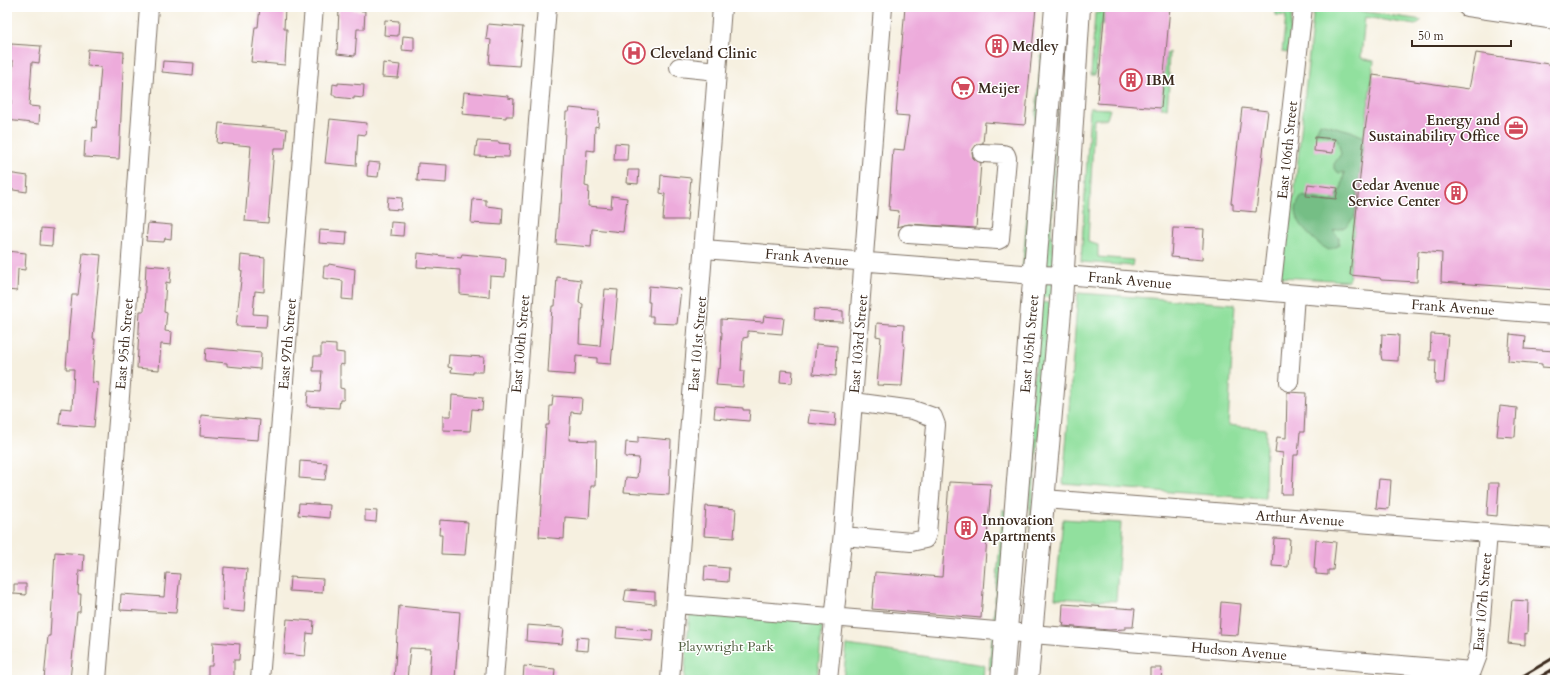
<svg xmlns="http://www.w3.org/2000/svg" width="1562" height="687" viewBox="0 0 1562 687" font-family="Cardo,serif">
  <rect width="100%" height="100%" fill="#fff"/>
  <filter id="ink" filterUnits="userSpaceOnUse"><feTurbulence type="fractalNoise" baseFrequency=".025" numOctaves="2"/><feDisplacementMap in="SourceGraphic" scale="8" xChannelSelector="R" yChannelSelector="G"/><feConvolveMatrix kernelMatrix="1 2 1 2 8 2 1 2 1" color-interpolation-filters="sRGB"/></filter>
  <filter id="wash" filterUnits="userSpaceOnUse"><feTurbulence type="fractalNoise" baseFrequency=".012" numOctaves="4" result="noise"/><feDisplacementMap in="SourceGraphic" scale="16" xChannelSelector="R" yChannelSelector="G"/><feGaussianBlur stdDeviation="0.9" result="paint"/><feColorMatrix in="noise" values="0 0 0 0 0 0 0 0 0 0 0 0 0 0 0 0 0 1.4 0 .05"/><feComposite in="paint" operator="in"/></filter>
  <g filter="url(#wash)">
    <rect width="100%" height="100%" fill="#f6f0e0"/>
    <path fill="#91e09e" stroke="#66855e" d="M1101,7H1105L1103,25H1100L1095,75H1091L1095,13H1100Z
      M1275,7H1293L1288,53L1282,52L1286,16L1276,15Z
      M1314,7H1332L1422,20L1415,25L1365,17L1361,58L1374,61L1364,137L1349,281L1280,277L1288,198L1294,197Z
      M1169,52L1168,74H1170L1167,108H1161L1166,54Z
      M1041,55L1044,57L1027,272L1022,274Z
      M1058,107L1051,232L1055,265L1052,298L1041,297Z
      M1090,108L1110,109L1107,119H1094L1088,242L1098,245V257L1133,260L1132,266L1081,262Z
      M1078,293L1235,304L1228,425L1266,429L1265,499L1063,484Z
      M1040,302L1051,303L1030,527L1029,498L1033,458L1029,429Z
      M1003,509L1007,512L993,670H989Z
      M1063,519L1121,523L1116,601L1055,598Z
      M690,610L823,621L817,680H684Z
      M847,645L984,665L983,680H843Z"/>
    <path fill="#74be85" stroke="#587452" d="M1320,123L1351,131L1364,137L1355,216L1345,227L1333,231L1339,237V245L1329,250C1316,244 1291,221 1297,205C1298,202 1300,199 1302,196L1331,202C1341,194 1343,185 1344,172L1339,173L1334,169V164L1341,154L1337,138L1316,132Z"/>
    <g id="blocks">
      <path fill="#edabdb" d="M260,7H285L284,29H287L285,65L251,62L255,27H258Z
        M905,7H1036L1025,125L985,122L983,143L977,144L972,152L973,158L981,163L976,228L909,224L897,227L899,211L889,210L893,149L904,150L909,116L896,115Z
        M1105,7H1170L1161,108L1097,103Z
        M339,9L365,11L364,29H357L355,56L337,54Z
        M385,20L399,21L398,36L384,35Z
        M488,24L523,27L519,66L489,64L491,40L486,39Z
        M403,36L414,37V51L402,50Z
        M11,44L41,46L39,63L32,62L29,106L40,107L39,124L7,120V104H11L13,61H10Z
        M88,49L124,52L119,159L84,157L85,141L92,142L93,127L96,128L101,67L87,66Z
        M1476,53L1555,65V290L1441,282L1442,253L1418,251L1417,282L1381,280L1380,278L1350,275L1364,137L1373,75L1469,89Z
        M163,61L194,63L193,75L162,72Z
        M383,63L400,65L398,78L382,77Z
        M338,83L364,85L363,98L354,97V99L335,97V95H332L333,84L338,85Z
        M464,92L508,96V98L514,99L513,116H506V118L462,114Z
        M570,108L599,111L598,127L595,126L594,151L587,150L585,186L589,187L588,206L611,208L612,196L627,198L623,232L592,229L591,247L556,244L559,204H561L566,112H569Z
        M1242,108L1268,111L1256,212L1233,210V204L1231,203Z
        M330,119L367,123L366,135L358,134L356,166L325,163Z
        M219,123L287,129L285,148H274L268,223L245,221L251,146L217,143Z
        M1315,137L1335,139L1333,153L1314,151Z
        M477,141L499,142V143L510,144L509,157L475,156Z
        M615,143L628,144L627,160H614Z
        M368,162L380,163L378,177L367,176Z
        M418,163L447,165L446,183L417,181Z
        M628,170H639L638,184L627,183Z
        M7,173L28,176L27,192L7,189Z
        M661,175L691,178L687,220H663L665,194L660,193Z
        M1308,184L1338,188L1336,199L1306,196Z
        M388,197L402,198L401,210L387,209Z
        M473,199L486,200V206L503,208L502,225L471,223Z
        M391,222L404,223L403,236L390,235Z
        M148,223L172,225L171,239L165,238L164,242L146,241Z
        M41,228L53,229L52,246L40,245Z
        M1173,228L1204,229L1202,260L1171,257Z
        M320,230L347,232L346,245L319,243Z
        M7,251L26,253L25,270L18,269L17,291L7,290Z
        M83,253L101,255L93,339H95L92,382L98,383L94,427L59,424L61,408L72,409L74,369H66L69,327L72,295H78Z
        M418,253L461,258L462,254L506,258L505,277L490,276L489,297L460,294V270L417,267Z
        M241,255L265,258L264,292L255,291L253,314L267,315L266,327L236,326L242,271L240,270Z
        M329,264L355,269L353,300L342,299L343,281L323,278L324,266H328Z
        M146,265L171,267L170,283L166,282L164,312L167,313L165,331L172,332L171,345L161,344L159,370L137,368L140,311H144Z
        M557,277L581,280L579,303L583,304L582,321H580L579,344L600,346L605,289L618,290L611,364L597,363V358L576,356L575,375L548,373L552,306H555Z
        M649,286L681,289L677,324L653,323V316H649L650,302H648Z
        M814,309L843,311V322L813,321Z
        M764,316L784,318L782,334L748,331V337L743,338L741,371H744L743,387L716,385L718,368L720,369L722,332H721V319L763,322Z
        M877,323L904,325L903,345L905,346L902,386L877,385L881,337L876,336Z
        M1382,334L1399,335L1398,361L1382,360L1381,355Z
        M1431,334L1448,335L1444,383H1435L1436,360H1430Z
        M1510,334L1526,336L1525,349L1555,351V368L1542,367V364L1508,361Z
        M321,344L336,345V352L344,353V365L340,364V388L344,389V400H340L339,408L307,406L308,391L320,392L322,371H313L314,356H321Z
        M816,344L837,346L836,376L813,374Z
        M206,348L261,353L260,369L227,366V363L205,361Z
        M449,355L484,357L483,372H473V374L451,372L452,368L448,367Z
        M781,370L793,371L792,383L780,382Z
        M1287,392L1306,393L1304,432H1300L1298,455H1294L1292,494H1281L1283,453L1275,452L1277,437L1286,438Z
        M452,395L483,398L482,410L472,409L470,431L443,430V416H451Z
        M553,396L582,398L581,413L571,412L569,440L596,441L595,486H591L589,519L565,517L564,539L539,537L546,425H549L550,406H552Z
        M715,406L743,408V410H750L749,421L714,418Z
        M1500,406L1517,408L1515,437L1497,436Z
        M810,410L836,413L835,426L808,423Z
        M201,415L260,420L258,440L200,436Z
        M638,437L671,440L669,495L624,492L626,477L637,478L639,458L625,457L626,442L638,443Z
        M300,461L327,463L325,480L299,478Z
        M1379,479L1391,480L1389,509L1376,508Z
        M949,482L991,484L981,618L872,609L875,572L942,577Z
        M1489,483H1499L1497,516L1487,515Z
        M299,503L330,505L329,518L298,515Z
        M706,506L736,509L734,538L704,536Z
        M365,510L377,511L376,522L365,521Z
        M440,520L468,522L465,555L441,554L442,535H439Z
        M1274,538L1290,539L1288,567L1272,566Z
        M1316,540L1336,542L1333,570H1328V575L1316,574V569H1314Z
        M55,552L84,554L83,571L79,570L78,594H81L80,612H77L70,680H44L48,636H50Z
        M705,566L729,568L728,582L704,580Z
        M224,567L247,569L244,612L222,610Z
        M166,573L180,574L176,613L120,610L121,594L164,597Z
        M290,577L323,579L322,593L289,591Z
        M14,584H26V595L14,594Z
        M626,590L655,592V604L624,601Z
        M1512,600L1528,601L1527,634L1525,633V645L1508,643Z
        M1221,602L1241,604L1238,635L1219,634Z
        M1063,604L1135,609L1133,627H1125V629L1109,630L1063,626L1064,623L1062,622Z
        M399,606L460,612L455,679L429,677L431,649L410,648L407,680H394Z
        M287,619L314,621L313,634L307,633L305,656L284,654Z
        M527,625L564,628L562,644L526,641Z
        M617,627L653,630L652,641L616,638Z
        M577,637L589,638L588,651L576,650Z
        M213,642L240,644L239,660H234V680H208V666H212Z
        M524,666L555,669L554,680H523Z
        M1150,668H1162L1161,680H1150Z"/>
    </g>
  </g>
  <g filter="url(#ink)">
    <use href="#blocks" fill-opacity="0" stroke="#7c6f62" stroke-width="1"/>
    <g fill="none" stroke-linecap="round" stroke-linejoin="round">
      <g stroke="#7c6f62" stroke-width="20">
        <path id="minor" d="M1467,7L1555,20
          M679,67L717,71
          M908,234L998,240L1000,239L1007,158L1006,155L1003,154L982,153
          M704,249L1035,275L1076,276L1555,315
          M1271,292L1303,7
          M1289,382L1295,294
          M1044,499L1555,538
          M843,536L911,542L925,539L927,534L936,425L933,417L913,410L854,402
          M676,604L1472,671
          M1463,678L1472,671L1478,655L1488,533
          M97,680L129,285L149,7
          M260,680L314,7
          M494,680L547,7
          M670,680L722,7
          M828,680L843,532L883,7"/>
      </g>
      <g stroke="#7c6f62" stroke-width="24">
        <path id="major" d="M1002,680L1056,7
          M1027,680L1061,301L1079,7"/>
      </g>
      <use href="#minor" stroke="#fff" stroke-width="18"/>
      <use href="#major" stroke="#fff" stroke-width="22"/>
      <path stroke="#3b2a1e" stroke-width="3" d="M1516,680L1555,657
        M1535,680L1555,668"/>
    </g>
  </g>
  <defs>
    <g id="building-ring" transform="scale(1.15)"><circle r="9.5" fill="#fff" stroke="#d1495b" stroke-width="1.5"/><path d="M-4-6H4V6H1V3H-1V6H-4ZM-2.5-4.3h1.7v1.8h-1.7ZM.8-4.3h1.7v1.8H.8ZM-2.5-1h1.7V.8h-1.7ZM.8-1h1.7V.8H.8Z" fill="#d1495b"/></g>
    <g id="hospital-ring" transform="scale(1.15)"><circle r="9.5" fill="#fff" stroke="#d1495b" stroke-width="1.5"/><path d="M-5-5h3v3.5h4V-5h3V5h-3V1.5h-4V5h-3Z" fill="#d1495b"/></g>
    <g id="supermarket-ring" transform="scale(1.15)"><circle r="9.5" fill="#fff" stroke="#d1495b" stroke-width="1.5"/><path d="M-6-5.5h2.5l.6 2H6L4.5 2H-2.5L-4.4-4H-6ZM-1.5 3.2a1.3 1.3 0 1 0 .1 0ZM3 3.2a1.3 1.3 0 1 0 .1 0Z" fill="#d1495b"/></g>
    <g id="office-ring" transform="scale(1.15)"><circle r="9.5" fill="#fff" stroke="#d1495b" stroke-width="1.5"/><path d="M-6-3h4V-5.5h4V-3h4V5H-6ZM-1-4.5V-3h2v-1.5ZM-6 0V1H6V0Z" fill="#d1495b"/></g>
  </defs>
  <g fill-rule="evenodd">
    <use href="#building-ring" x="997" y="46"/>
    <use href="#hospital-ring" x="634" y="53"/>
    <use href="#building-ring" x="1131" y="80"/>
    <use href="#supermarket-ring" x="963" y="88"/>
    <use href="#office-ring" x="1516" y="128"/>
    <use href="#building-ring" x="1456" y="193"/>
    <use href="#building-ring" x="966" y="528"/>
  </g>
  <g text-anchor="middle" stroke-width="3" stroke-linejoin="round" paint-order="stroke">
    <g font-size="14" font-weight="bold" fill="#3b2a1e" stroke="#fff" text-anchor="start">
      <text x="1012" y="51">Medley</text>
      <text x="650" y="58">Cleveland Clinic</text>
      <text x="1146" y="85">IBM</text>
      <text x="978" y="93">Meijer</text>
      <text x="1500" y="125" text-anchor="end">Energy and<tspan x="1500" dy="16">Sustainability Office</tspan></text>
      <text x="1440" y="190" text-anchor="end">Cedar Avenue<tspan x="1440" dy="16">Service Center</tspan></text>
      <text x="982" y="525">Innovation<tspan x="982" dy="16">Apartments</tspan></text>
    </g>
    <g font-size="14" fill="#3b2a1e" stroke="#fff">
      <text transform="translate(1287 150) rotate(-84)" y="5">East 106th Street</text>
      <text transform="translate(807 257) rotate(5)" y="5">Frank Avenue</text>
      <text transform="translate(1130 280) rotate(5)" y="5">Frank Avenue</text>
      <text transform="translate(1453 307) rotate(4)" y="5">Frank Avenue</text>
      <text transform="translate(124 344) rotate(-85)" y="5">East 95th Street</text>
      <text transform="translate(287 344) rotate(-85)" y="5">East 97th Street</text>
      <text transform="translate(520 344) rotate(-85)" y="5">East 100th Street</text>
      <text transform="translate(697 344) rotate(-85)" y="5">East 101st Street</text>
      <text transform="translate(858 344) rotate(-85)" y="5">East 103rd Street</text>
      <text transform="translate(1029 344) rotate(-85)" y="5">East 105th Street</text>
      <text transform="translate(1300 518) rotate(4)" y="5">Arthur Avenue</text>
      <text transform="translate(1482 602) rotate(-85)" y="5">East 107th Street</text>
      <text transform="translate(1239 651) rotate(5)" y="5">Hudson Avenue</text>
    </g>
    <g font-size="14" fill="#556144" stroke="#fff">
      <text x="726" y="651">Playwright Park</text>
    </g>
  </g>
  <rect width="1562" height="687" fill="none" stroke="#fff" stroke-width="24"/>
  <path d="M1412 40v6h99v-6" fill="none" stroke="#3b2a1e" stroke-width="2"/>
  <text x="1418" y="40" font-size="12" fill="#3b2a1e" stroke="#ffffff" stroke-width="3" paint-order="stroke">50 m</text>
</svg>
